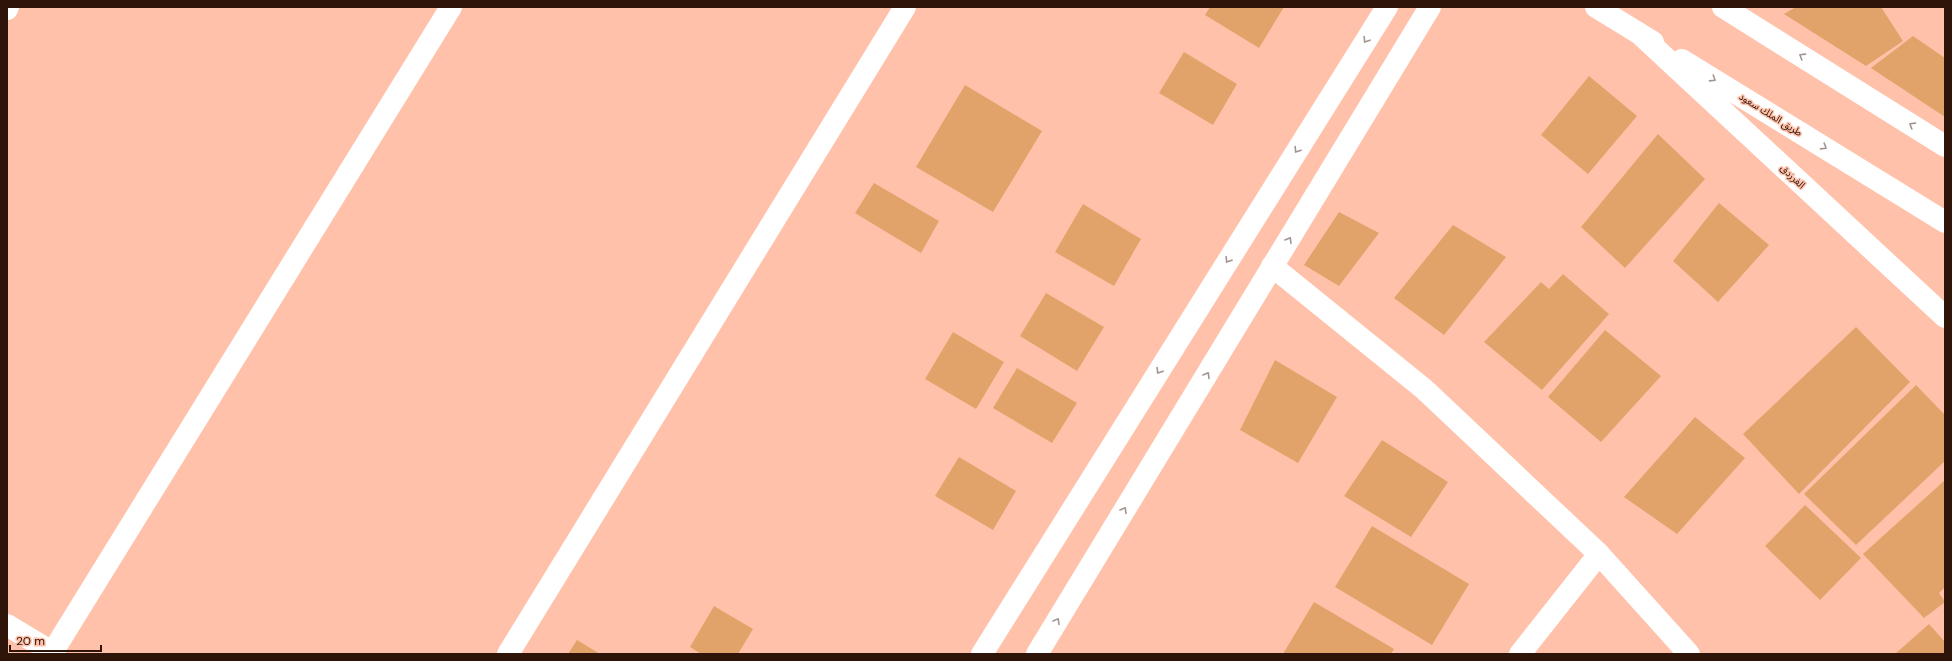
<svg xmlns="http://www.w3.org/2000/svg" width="1952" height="661" viewBox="0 0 1952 661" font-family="'DM Sans','Noto Sans Arabic',sans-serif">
  <rect width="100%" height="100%" fill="#ffc1aa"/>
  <path fill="#e2a36b" d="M1210,7H1284L1259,48L1205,15Z
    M1796,7H1881L1903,41L1866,66L1784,14Z
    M1913,36L1945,58V117L1871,68Z
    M1184,52L1237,84L1213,125L1159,93Z
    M1589,76L1637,116L1588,174L1541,135Z
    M965,85L1042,131L993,212L916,167Z
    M1658,134L1705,179L1625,268L1581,227Z
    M874,183L939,221L921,253L855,213Z
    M1719,203L1769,245L1718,302L1673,261Z
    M1083,204L1141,239L1114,286L1055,252Z
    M1339,212L1379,233L1339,286L1304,265Z
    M1453,225L1506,257L1444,335L1394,298Z
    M1563,274L1609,314L1542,390L1484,342L1541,282L1549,289Z
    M1046,293L1104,327L1077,371L1020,336Z
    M1856,327L1910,382L1799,494L1743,434Z
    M1605,330L1661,376L1601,442L1548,397Z
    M953,332L1004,362L976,409L925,379Z
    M1275,360L1337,397L1298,463L1240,430Z
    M1017,368L1077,403L1052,443L993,408Z
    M1916,385L1945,415V461L1856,545L1804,494Z
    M1695,417L1745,458L1677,534L1624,497Z
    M1382,440L1448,482L1411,537L1344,496Z
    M959,457L1016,491L993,530L935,496Z
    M1945,480V587L1939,593L1945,602L1924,618L1863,554Z
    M1805,505L1861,558L1820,600L1765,546Z
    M1372,526L1469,584L1432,645L1335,587Z
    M1314,602L1394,649L1391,654H1283Z
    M714,606L753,629L738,654H701L690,647Z
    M1929,624L1945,642V654H1895Z
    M577,640L600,654H568Z"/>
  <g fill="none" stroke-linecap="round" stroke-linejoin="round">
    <path stroke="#fff" stroke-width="22" d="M1596,7L1653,42
      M1723,7L1945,146
      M7,9L8,7
      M1641,35L1945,317
      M1682,60L1945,222
      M1272,266L1424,389L1599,554L1689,654
      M7,625L55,654
      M52,653L451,7
      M508,654L905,7
      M982,654L1387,7
      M1037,654L1430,7
      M1520,654L1599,554"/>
  </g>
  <defs><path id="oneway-chevron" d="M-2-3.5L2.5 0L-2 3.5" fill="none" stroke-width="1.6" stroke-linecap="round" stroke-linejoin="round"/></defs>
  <g stroke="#a19590">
    <use href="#oneway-chevron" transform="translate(1366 40) rotate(122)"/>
    <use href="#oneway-chevron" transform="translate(1802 56) rotate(-148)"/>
    <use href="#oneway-chevron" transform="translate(1713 79) rotate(32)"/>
    <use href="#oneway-chevron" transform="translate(1912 125) rotate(-148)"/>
    <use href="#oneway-chevron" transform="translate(1824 147) rotate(32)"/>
    <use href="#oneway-chevron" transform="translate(1297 150) rotate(122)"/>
    <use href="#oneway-chevron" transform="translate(1289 240) rotate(-59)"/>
    <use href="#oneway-chevron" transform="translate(1228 260) rotate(122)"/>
    <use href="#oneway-chevron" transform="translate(1159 371) rotate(122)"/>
    <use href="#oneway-chevron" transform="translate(1207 375) rotate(-59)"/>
    <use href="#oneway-chevron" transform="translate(1124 510) rotate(-59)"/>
    <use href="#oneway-chevron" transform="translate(1057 621) rotate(-59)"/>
  </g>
  <g text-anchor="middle" stroke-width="3" stroke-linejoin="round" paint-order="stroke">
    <g font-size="10" fill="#2f1409" stroke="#ffc1aa">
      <text transform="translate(1771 114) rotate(32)" y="4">طريق الملك سعود</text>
      <text transform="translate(1793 176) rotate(43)" y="4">الفرزدق</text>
    </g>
  </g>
  <rect width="1952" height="661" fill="none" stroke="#2f1409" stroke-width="16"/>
  <path d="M10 645v6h91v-6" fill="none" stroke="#2f1409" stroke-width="2"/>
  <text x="16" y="645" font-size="12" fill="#2f1409" stroke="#ffc1aa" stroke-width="3" paint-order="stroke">20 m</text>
</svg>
